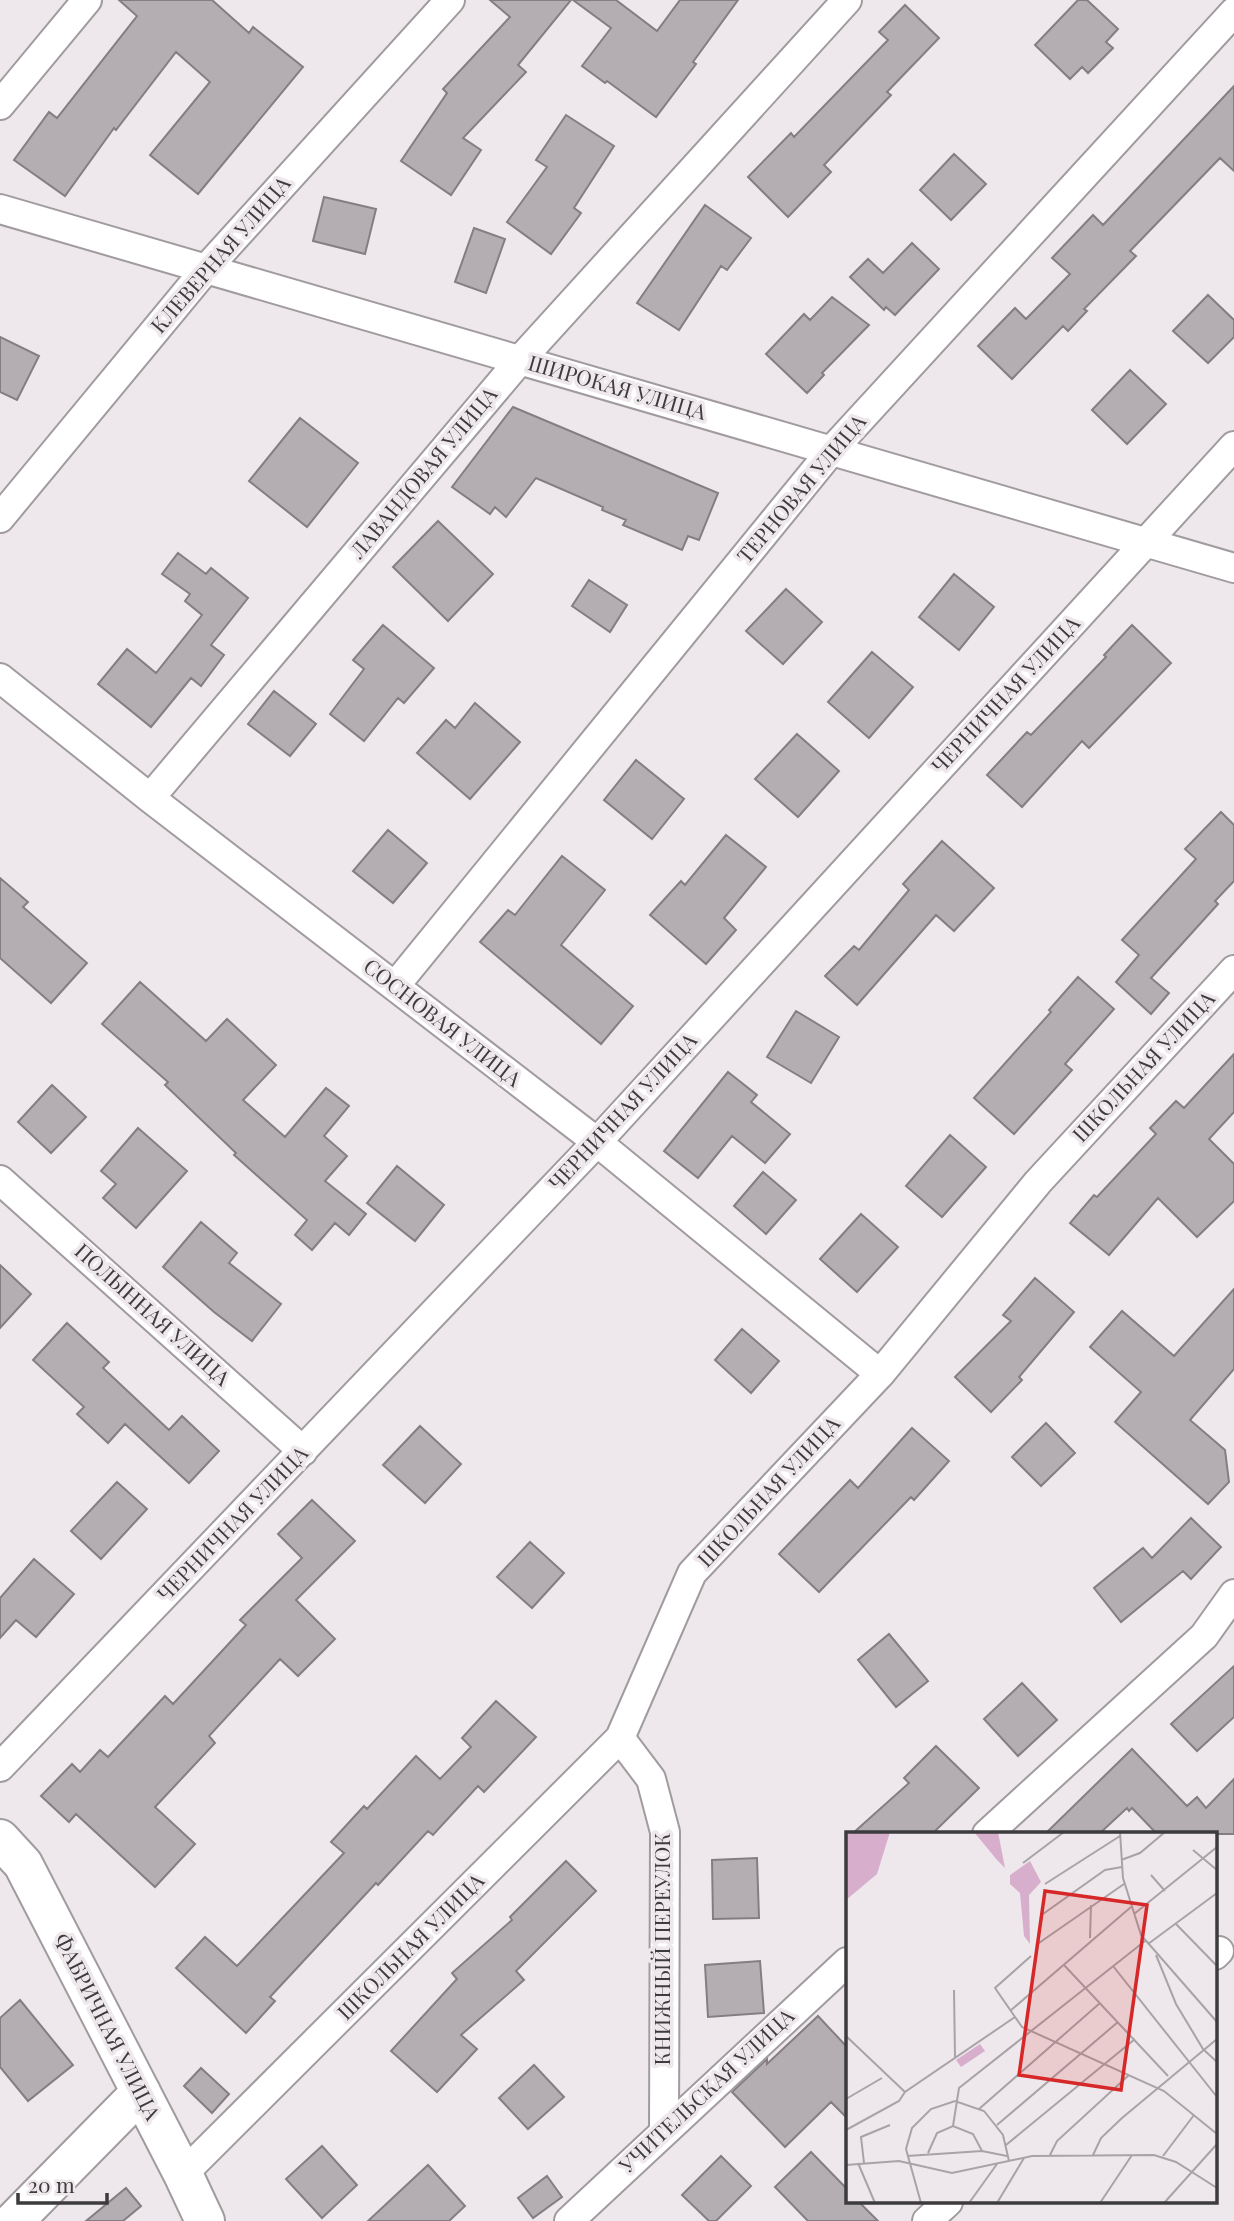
<svg xmlns="http://www.w3.org/2000/svg" width="1234" height="2221" viewBox="0 0 1234 2221" font-family="'Playfair Display',serif">
  <rect width="100%" height="100%" fill="#eee8ec"/>
  <path fill="#b4aeb3" stroke="#847e83" stroke-width="2" d="M119,0H212L249,33L253,27L303,67L198,194L150,155L210,82L176,52L116,130L114,128L65,196L14,160L49,112L57,118L137,16Z
    M490,0H571L518,65L526,72L463,138L481,150L451,195L401,161L447,93L443,89L510,17Z
    M573,0H616L657,31L680,0H738L693,62L696,64L656,117L607,81L605,83L582,66L611,28Z
    M1078,0H1087L1118,29L1106,42L1113,48L1088,73L1082,67L1070,79L1035,45Z
    M905,5L939,38L887,92L891,95L824,165L831,172L788,217L748,177L791,133L794,137L888,40L879,32Z
    M1234,86V171L1220,158L1130,251L1136,256L1084,309L1087,311L1068,331L1063,326L1012,379L978,346L1015,308L1026,319L1070,274L1052,258L1093,215L1103,225Z
    M566,115L614,146L574,208L581,213L551,254L507,222L547,167L536,160Z
    M954,154L986,184L951,220L920,190Z
    M324,197L376,209L365,254L313,241Z
    M705,205L751,238L727,270L721,266L679,330L637,303Z
    M474,228L505,239L486,293L455,282Z
    M912,243L939,269L895,315L886,307L884,310L850,277L868,259L883,273Z
    M1208,295L1234,320V337L1208,363L1173,331Z
    M832,297L869,325L822,373L824,375L807,393L766,354L804,314L810,320Z
    M0,337L39,356L17,400L0,392Z
    M1130,370L1166,404L1127,444L1092,410Z
    M513,407L718,493L699,540L688,536L682,550L623,525L626,520L602,510L603,507L536,478L506,517L495,507L490,514L452,487Z
    M300,418L358,463L307,527L249,481Z
    M438,521L493,574L448,621L393,567Z
    M178,553L206,574L211,568L248,598L211,645L224,655L201,686L191,678L151,727L98,684L127,649L156,673L202,615L185,601L190,594L162,574Z
    M954,574L994,607L959,650L919,617Z
    M589,580L627,605L610,632L572,606Z
    M786,589L822,622L783,664L746,631Z
    M383,625L434,668L404,703L398,698L364,741L330,714L364,669L353,660Z
    M1132,625L1171,663L1089,748L1082,741L1022,807L987,775L1027,732L1031,735L1106,657L1104,655Z
    M872,652L913,687L869,738L828,702Z
    M274,691L316,724L290,756L248,724Z
    M475,703L520,742L470,799L417,753L446,720L455,728Z
    M797,734L839,771L798,817L755,779Z
    M636,760L684,799L652,839L604,800Z
    M1221,812L1234,825V881L1215,901L1218,904L1151,978L1169,993L1151,1014L1116,982L1139,955L1122,940L1196,859L1185,849Z
    M388,830L427,863L393,903L353,871Z
    M726,835L766,867L724,918L736,930L706,964L650,915L681,881L685,885Z
    M942,841L994,888L954,931L936,915L857,1005L825,976L854,946L859,950L909,890L903,884Z
    M562,856L605,890L561,945L633,1006L601,1044L480,942L508,910L515,915Z
    M0,878L28,902L23,907L87,963L51,1003L0,958Z
    M1078,977L1114,1009L1065,1064L1072,1070L1014,1134L974,1098L1051,1012L1049,1010Z
    M140,982L206,1041L227,1019L276,1065L243,1100L285,1137L326,1088L349,1106L324,1136L347,1156L325,1181L366,1214L349,1235L335,1223L312,1250L295,1235L307,1220L234,1155L236,1153L165,1085L168,1082L102,1024Z
    M796,1011L839,1037L811,1083L767,1057Z
    M1234,1054V1112L1209,1139L1234,1164V1201L1197,1237L1158,1198L1109,1255L1070,1223L1094,1195L1097,1197L1156,1134L1150,1128L1176,1101L1184,1108Z
    M728,1072L757,1095L751,1102L790,1134L765,1163L732,1136L698,1178L664,1151Z
    M52,1085L86,1117L51,1153L18,1122Z
    M138,1128L187,1171L136,1228L103,1198L116,1184L101,1171Z
    M950,1135L986,1167L942,1217L906,1186Z
    M397,1166L444,1205L415,1241L367,1203Z
    M763,1172L796,1200L766,1234L734,1206Z
    M861,1214L898,1247L857,1292L820,1259Z
    M201,1222L237,1253L229,1263L281,1304L252,1341L214,1312L163,1267Z
    M0,1265L31,1294L0,1328Z
    M1035,1278L1074,1312L1019,1377L1022,1380L991,1412L955,1377L1011,1321L1003,1315Z
    M1234,1289V1369L1190,1420L1225,1450L1229,1482L1208,1504L1115,1422L1141,1392L1090,1347L1122,1311L1174,1356Z
    M67,1323L109,1362L103,1368L169,1430L182,1416L219,1451L189,1483L125,1424L108,1443L77,1414L84,1407L33,1360Z
    M742,1329L779,1361L751,1393L715,1360Z
    M1046,1423L1075,1453L1041,1486L1012,1457Z
    M420,1426L461,1464L425,1503L383,1465Z
    M912,1428L949,1461L914,1500L911,1497L819,1592L779,1554L850,1480L858,1488Z
    M117,1482L147,1509L101,1559L71,1531Z
    M312,1500L355,1541L296,1600L335,1639L298,1676L280,1659L209,1736L215,1743L155,1807L195,1844L155,1887L76,1814L69,1822L41,1796L72,1764L80,1772L100,1750L108,1757L165,1696L173,1704L246,1625L240,1620L302,1558L278,1534Z
    M1191,1518L1221,1547L1191,1579L1183,1571L1121,1622L1094,1588L1143,1548L1152,1558Z
    M530,1542L564,1573L532,1608L497,1577Z
    M34,1559L74,1594L36,1637L16,1620L0,1638V1598Z
    M889,1634L928,1681L896,1707L858,1660Z
    M1234,1666V1717L1197,1751L1171,1724Z
    M1022,1683L1057,1720L1018,1756L984,1719Z
    M496,1701L536,1737L484,1792L478,1786L433,1835L428,1831L378,1885L376,1883L270,1997L275,2001L246,2033L176,1968L205,1937L237,1966L344,1853L331,1842L364,1806L367,1809L416,1756L440,1779L471,1747L462,1738Z
    M936,1746L979,1788L932,1834H852L909,1783L904,1778Z
    M1132,1749L1187,1806L1197,1797L1206,1808L1234,1779V1834H1157L1132,1808L1129,1811L1127,1808L1099,1834H1045Z
    M757,1858L759,1918L713,1919L712,1860Z
    M566,1861L596,1891L516,1971L524,1980L461,2035L477,2049L437,2092L391,2051L457,1979L452,1973L512,1920L510,1917Z
    M760,1961L764,2013L708,2017L705,1965Z
    M20,2000L73,2065L28,2101L0,2067V2018Z
    M818,2016L847,2047V2118L831,2102L785,2147L732,2092L767,2059V2064Z
    M534,2065L564,2097L528,2129L499,2098Z
    M201,2068L229,2094L212,2113L184,2086Z
    M322,2146L357,2185L322,2218L286,2179Z
    M811,2152L847,2189V2202H859L878,2221H808L775,2187Z
    M721,2156L751,2186L716,2221H709L682,2195Z
    M428,2165L465,2206L449,2221H368Z
    M547,2176L562,2197L533,2218L518,2198Z
    M126,2188L141,2206L123,2221H86Z"/>
  <g fill="none" stroke-linecap="round" stroke-linejoin="round">
    <g stroke="#a19b9f" stroke-width="32">
      <path id="street" d="M0,105L87,0
        M0,209L1234,568
        M0,518L206,269L450,0
        M0,678L150,798L597,1142L880,1374
        M150,798L520,360L847,0
        M395,986L832,450L1234,12
        M0,1180L303,1451
        M620,1738L651,1779L665,1832L664,2130
        M0,1767L597,1142L1234,446
        M987,1834L1204,1636L1234,1594
        M1215,1955L1219,1951
        M183,2174L620,1738L692,1573L880,1374L1038,1182L1234,970
        M569,2221L847,1962
        M927,2221L948,2202"/>
    </g>
    <g stroke="#a19b9f" stroke-width="42">
      <path id="secondary" d="M0,1839L23,1864L183,2174L205,2221
        M14,2221L141,2092"/>
    </g>
    <use href="#street" stroke="#fff" stroke-width="28"/>
    <use href="#secondary" stroke="#fff" stroke-width="38"/>
  </g>
  <g text-anchor="middle" stroke-width="7" stroke-linejoin="round" paint-order="stroke">
    <g font-size="21" fill="#3d3b3d" stroke="#eee8ec">
      <text transform="translate(221 255) rotate(-49)" y="7">КЛЕВЕРНАЯ УЛИЦА</text>
      <text transform="translate(617 388) rotate(16)" y="7">ШИРОКАЯ УЛИЦА</text>
      <text transform="translate(424 473) rotate(-50)" y="7">ЛАВАНДОВАЯ УЛИЦА</text>
      <text transform="translate(802 489) rotate(-50)" y="7">ТЕРНОВАЯ УЛИЦА</text>
      <text transform="translate(1006 695) rotate(-47)" y="7">ЧЕРНИЧНАЯ УЛИЦА</text>
      <text transform="translate(442 1023) rotate(38)" y="7">СОСНОВАЯ УЛИЦА</text>
      <text transform="translate(1144 1067) rotate(-47)" y="7">ШКОЛЬНАЯ УЛИЦА</text>
      <text transform="translate(623 1112) rotate(-47)" y="7">ЧЕРНИЧНАЯ УЛИЦА</text>
      <text transform="translate(152 1315) rotate(42)" y="7">ПОЛЫННАЯ УЛИЦА</text>
      <text transform="translate(769 1492) rotate(-47)" y="7">ШКОЛЬНАЯ УЛИЦА</text>
      <text transform="translate(233 1524) rotate(-46)" y="7">ЧЕРНИЧНАЯ УЛИЦА</text>
      <text transform="translate(411 1947) rotate(-45)" y="7">ШКОЛЬНАЯ УЛИЦА</text>
      <text transform="translate(663 1949) rotate(-90)" y="7">КНИЖНЫЙ ПЕРЕУЛОК</text>
      <text transform="translate(107 2027) rotate(63)" y="7">ФАБРИЧНАЯ УЛИЦА</text>
      <text transform="translate(707 2091) rotate(-43)" y="7">УЧИТЕЛЬСКАЯ УЛИЦА</text>
    </g>
  </g>
  <g transform="translate(846 1832)">
    <rect width="371" height="371" fill="#eee8ec"/>
    <path d="M7,0H44L31,42L0,68V3Z" fill="#d7aecc"/>
    <path d="M128,0H152L159,36L151,28ZM184,29L195,50L183,63L184,112L178,104L174,61L164,52V43ZM134,212L139,219L115,235L110,228Z" fill="#d7aecc"/>
    <path fill="none" stroke="#a7a3a6" stroke-width="2" d="M274,0L277,46L295,103L371,190M347,18L371,38M275,28L294,21L319,0M177,31L218,0M305,43L319,59M199,52L274,4M197,82L259,38L276,35M288,82L371,15M329,91L371,134M244,106L245,73M302,112L371,61M190,113L278,52M310,123L330,172L357,217L371,230M185,124L149,156L176,195L318,259L371,302M218,133L322,244M267,134L371,265M108,158L109,225M164,179L285,75M0,204L59,260M0,267L36,246M133,277L254,171M151,293L272,190M107,294L113,256L299,109M0,298L53,269L59,260L169,185M160,313L289,207M82,321L91,301L107,294L127,302L136,319M204,323L211,309L283,243M247,323L255,306L276,286L371,207M61,324L136,319L161,324M317,324L348,283M12,331L29,371M18,331L15,305L44,293M0,333L53,329L106,341L186,324L308,323L330,330L371,356M75,371L60,317L66,296L85,277L109,269L138,279L157,303L163,329M123,371L151,332M151,371L178,326M254,371L286,323M318,371L371,312"/>
    <path fill="#d62828" fill-opacity="0.15" stroke="#d62828" stroke-width="3.5" d="M199,59L301,73L275,258L173,243Z"/>
    <rect width="371" height="371" fill="none" stroke="#3d3b3d" stroke-width="3.5"/>
  </g>
  <path d="M18 2193v10h89v-10" fill="none" stroke="#3d3b3d" stroke-width="3.5"/>
  <text x="28" y="2193" font-size="21" fill="#3d3b3d" stroke="#eee8ec" stroke-width="5" paint-order="stroke">20 m</text>
</svg>
